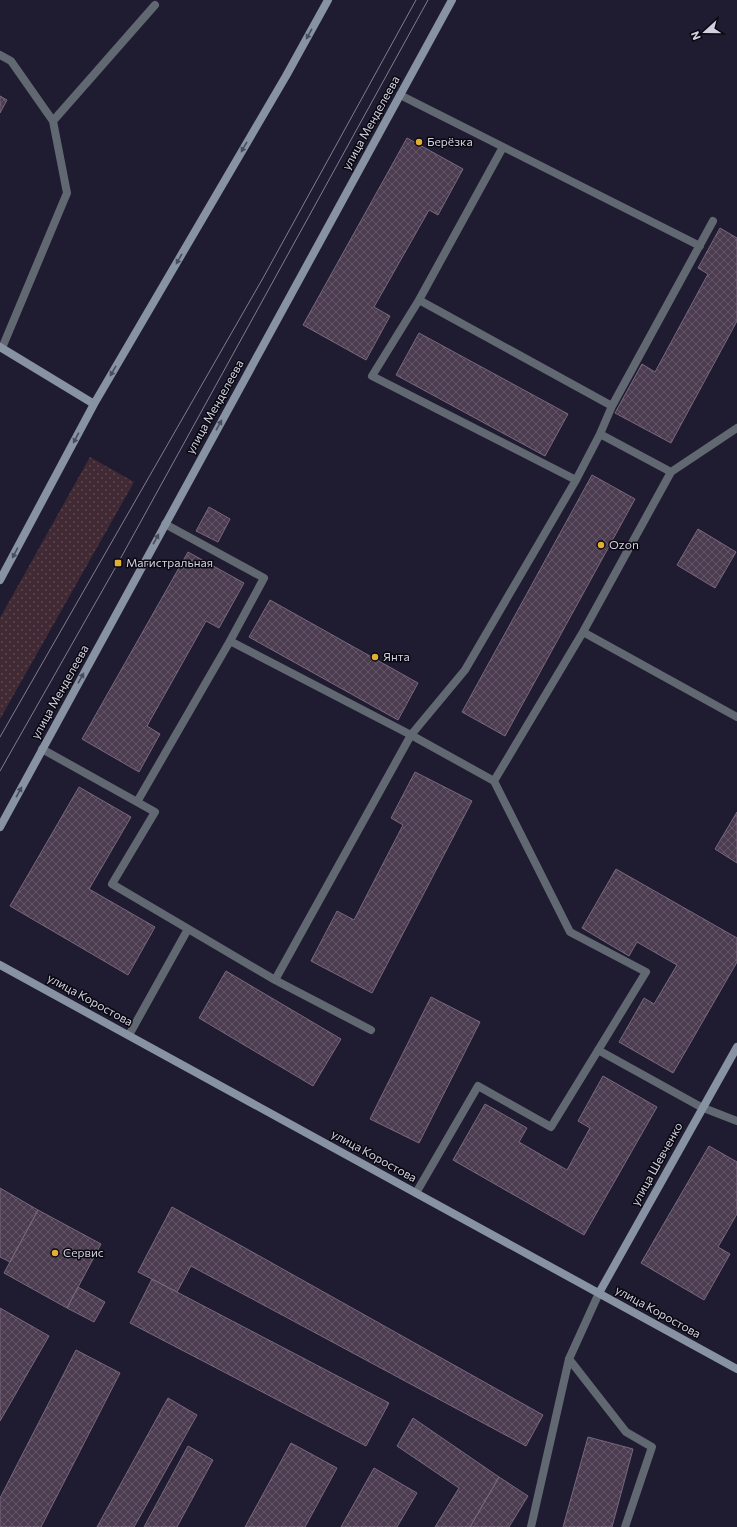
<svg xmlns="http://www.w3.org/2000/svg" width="737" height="1527" viewBox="0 0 737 1527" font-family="Commissioner,sans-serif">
  <defs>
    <pattern id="grass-dots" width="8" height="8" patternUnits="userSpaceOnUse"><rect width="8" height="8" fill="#412a34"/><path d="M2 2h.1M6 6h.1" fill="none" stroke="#5c4851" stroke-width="1.8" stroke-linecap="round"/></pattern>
    <pattern id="building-cross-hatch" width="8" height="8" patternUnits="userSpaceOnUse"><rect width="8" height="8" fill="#4c3c50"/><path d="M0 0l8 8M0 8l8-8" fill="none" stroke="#655769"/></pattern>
  </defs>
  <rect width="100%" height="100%" fill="#1f1c31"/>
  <path fill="url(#grass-dots)" d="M90,457L134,482L0,719V618Z"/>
  <path fill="url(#building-cross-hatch)" stroke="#79677d" d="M0,96L7,100L0,113Z
    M407,138L463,169L438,215L429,210L374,307L390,316L366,360L303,325Z
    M720,228L737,238V321L671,443L615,413L642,364L655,372L708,274L698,268Z
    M419,333L568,414L545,456L396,375Z
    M592,475L635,499L505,736L462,712Z
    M209,507L230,519L218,542L196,531Z
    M698,529L736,552L715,588L677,565Z
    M188,552L244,583L219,628L206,621L147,726L160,734L139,772L82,739Z
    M270,600L418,683L398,720L249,637Z
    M415,772L472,801L372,993L311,961L337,911L354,920L403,825L391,818Z
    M79,787L131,817L89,889L155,927L128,975L10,906Z
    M737,812V863L715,849Z
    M616,869L737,938V962L673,1073L619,1042L644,998L654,1004L677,965L637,942L629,956L582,928Z
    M226,971L341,1039L313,1086L199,1018Z
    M431,997L480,1022L419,1143L370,1119Z
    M603,1076L657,1107L584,1235L453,1160L485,1104L527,1128L519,1142L567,1170L590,1128L578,1121Z
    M709,1146L737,1162V1214L718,1247L730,1254L704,1300L641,1263Z
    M0,1188L38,1210L10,1262L0,1257Z
    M172,1207L543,1415L526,1446L191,1266L177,1292L138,1272Z
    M38,1210L101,1244L67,1308L4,1273Z
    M152,1279L389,1403L366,1446L130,1323Z
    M78,1287L105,1302L94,1322L67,1308Z
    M0,1308L49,1336L0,1421Z
    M76,1350L120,1373L41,1527H0V1498Z
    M168,1398L197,1415L134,1527H97Z
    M413,1418L499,1477L470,1527H435L459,1488L397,1446Z
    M588,1437L633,1449L612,1527H563Z
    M291,1443L337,1468L305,1527H245Z
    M188,1446L213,1460L177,1527H144Z
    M374,1468L417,1493L397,1527H341Z
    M499,1477L528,1496L509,1527H470Z"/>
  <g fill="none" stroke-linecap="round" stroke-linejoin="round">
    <path stroke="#626872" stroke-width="8" d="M0,55L11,61L53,121L67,193L2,348
      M400,95L700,246
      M53,121L155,5
      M419,300L612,406
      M600,434L671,472L737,428
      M576,480L600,434L612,406L713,221
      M165,524L264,578L230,641
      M583,632L737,717
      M42,749L155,812L112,884L275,980L411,735L230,641L137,802
      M494,781L583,632L671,472
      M275,980L371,1030
      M129,1035L188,929
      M598,1050L701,1107L737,1121
      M416,1193L478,1086L551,1127L646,972L570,932L494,781L411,735L465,670L576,480L372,376L419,300L503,147
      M569,1359L626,1432L652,1447L625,1527
      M531,1527L569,1359L599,1293"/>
    <path stroke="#8792a2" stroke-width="8" d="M0,347L94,404
      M0,580L94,404L286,76L328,0
      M0,827L452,0
      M0,965L737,1369
      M599,1293L737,1047"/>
    <path stroke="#7f7d8e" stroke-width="1" d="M0,737L263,278L416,0
      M0,771L118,563L428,0"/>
  </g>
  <defs><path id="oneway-solid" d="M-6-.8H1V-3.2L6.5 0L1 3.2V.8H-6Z"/></defs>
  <g fill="#484d5a">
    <use href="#oneway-solid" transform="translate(309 34) rotate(119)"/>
    <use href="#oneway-solid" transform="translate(244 147) rotate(120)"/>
    <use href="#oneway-solid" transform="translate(179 259) rotate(120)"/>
    <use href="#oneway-solid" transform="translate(113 371) rotate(120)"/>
    <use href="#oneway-solid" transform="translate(219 425) rotate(-61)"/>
    <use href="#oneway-solid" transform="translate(76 438) rotate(118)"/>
    <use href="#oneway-solid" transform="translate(156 539) rotate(-61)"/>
    <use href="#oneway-solid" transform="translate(15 553) rotate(118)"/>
    <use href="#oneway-solid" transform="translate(81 678) rotate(-61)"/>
    <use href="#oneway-solid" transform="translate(19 792) rotate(-61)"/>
  </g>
  <g fill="#e2af34" stroke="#090811" stroke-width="1.5">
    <circle cx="419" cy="142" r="4"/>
    <circle cx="601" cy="545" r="4"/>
    <rect x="114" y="559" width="8" height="8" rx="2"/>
    <circle cx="375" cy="657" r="4"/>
    <circle cx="55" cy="1253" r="4"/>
  </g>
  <g text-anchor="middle" stroke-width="3" stroke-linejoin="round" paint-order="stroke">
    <g font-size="12" fill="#d2d1df" stroke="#090811">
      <text transform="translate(371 123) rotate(-61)" y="4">улица Менделеева</text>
      <text transform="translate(215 407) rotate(-61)" y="4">улица Менделеева</text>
      <text transform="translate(60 692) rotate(-61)" y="4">улица Менделеева</text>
      <text transform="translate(90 1000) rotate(29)" y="4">улица Коростова</text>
      <text transform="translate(374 1156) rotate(29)" y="4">улица Коростова</text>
      <text transform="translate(657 1164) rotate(-61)" y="4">улица Шевченко</text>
      <text transform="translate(658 1312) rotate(29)" y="4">улица Коростова</text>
    </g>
    <g font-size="12" fill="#d2d1df" stroke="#090811" text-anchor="start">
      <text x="427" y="146">Берёзка</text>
      <text x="609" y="549">Ozon</text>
      <text x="126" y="567">Магистральная</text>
      <text x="383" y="661">Янта</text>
      <text x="63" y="1257">Сервис</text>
    </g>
  </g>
  <g transform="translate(705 32) rotate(249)" stroke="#090811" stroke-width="3" paint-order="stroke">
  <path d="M0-3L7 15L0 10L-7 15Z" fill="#d2d1df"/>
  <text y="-6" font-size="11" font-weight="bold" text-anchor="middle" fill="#d2d1df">N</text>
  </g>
</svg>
